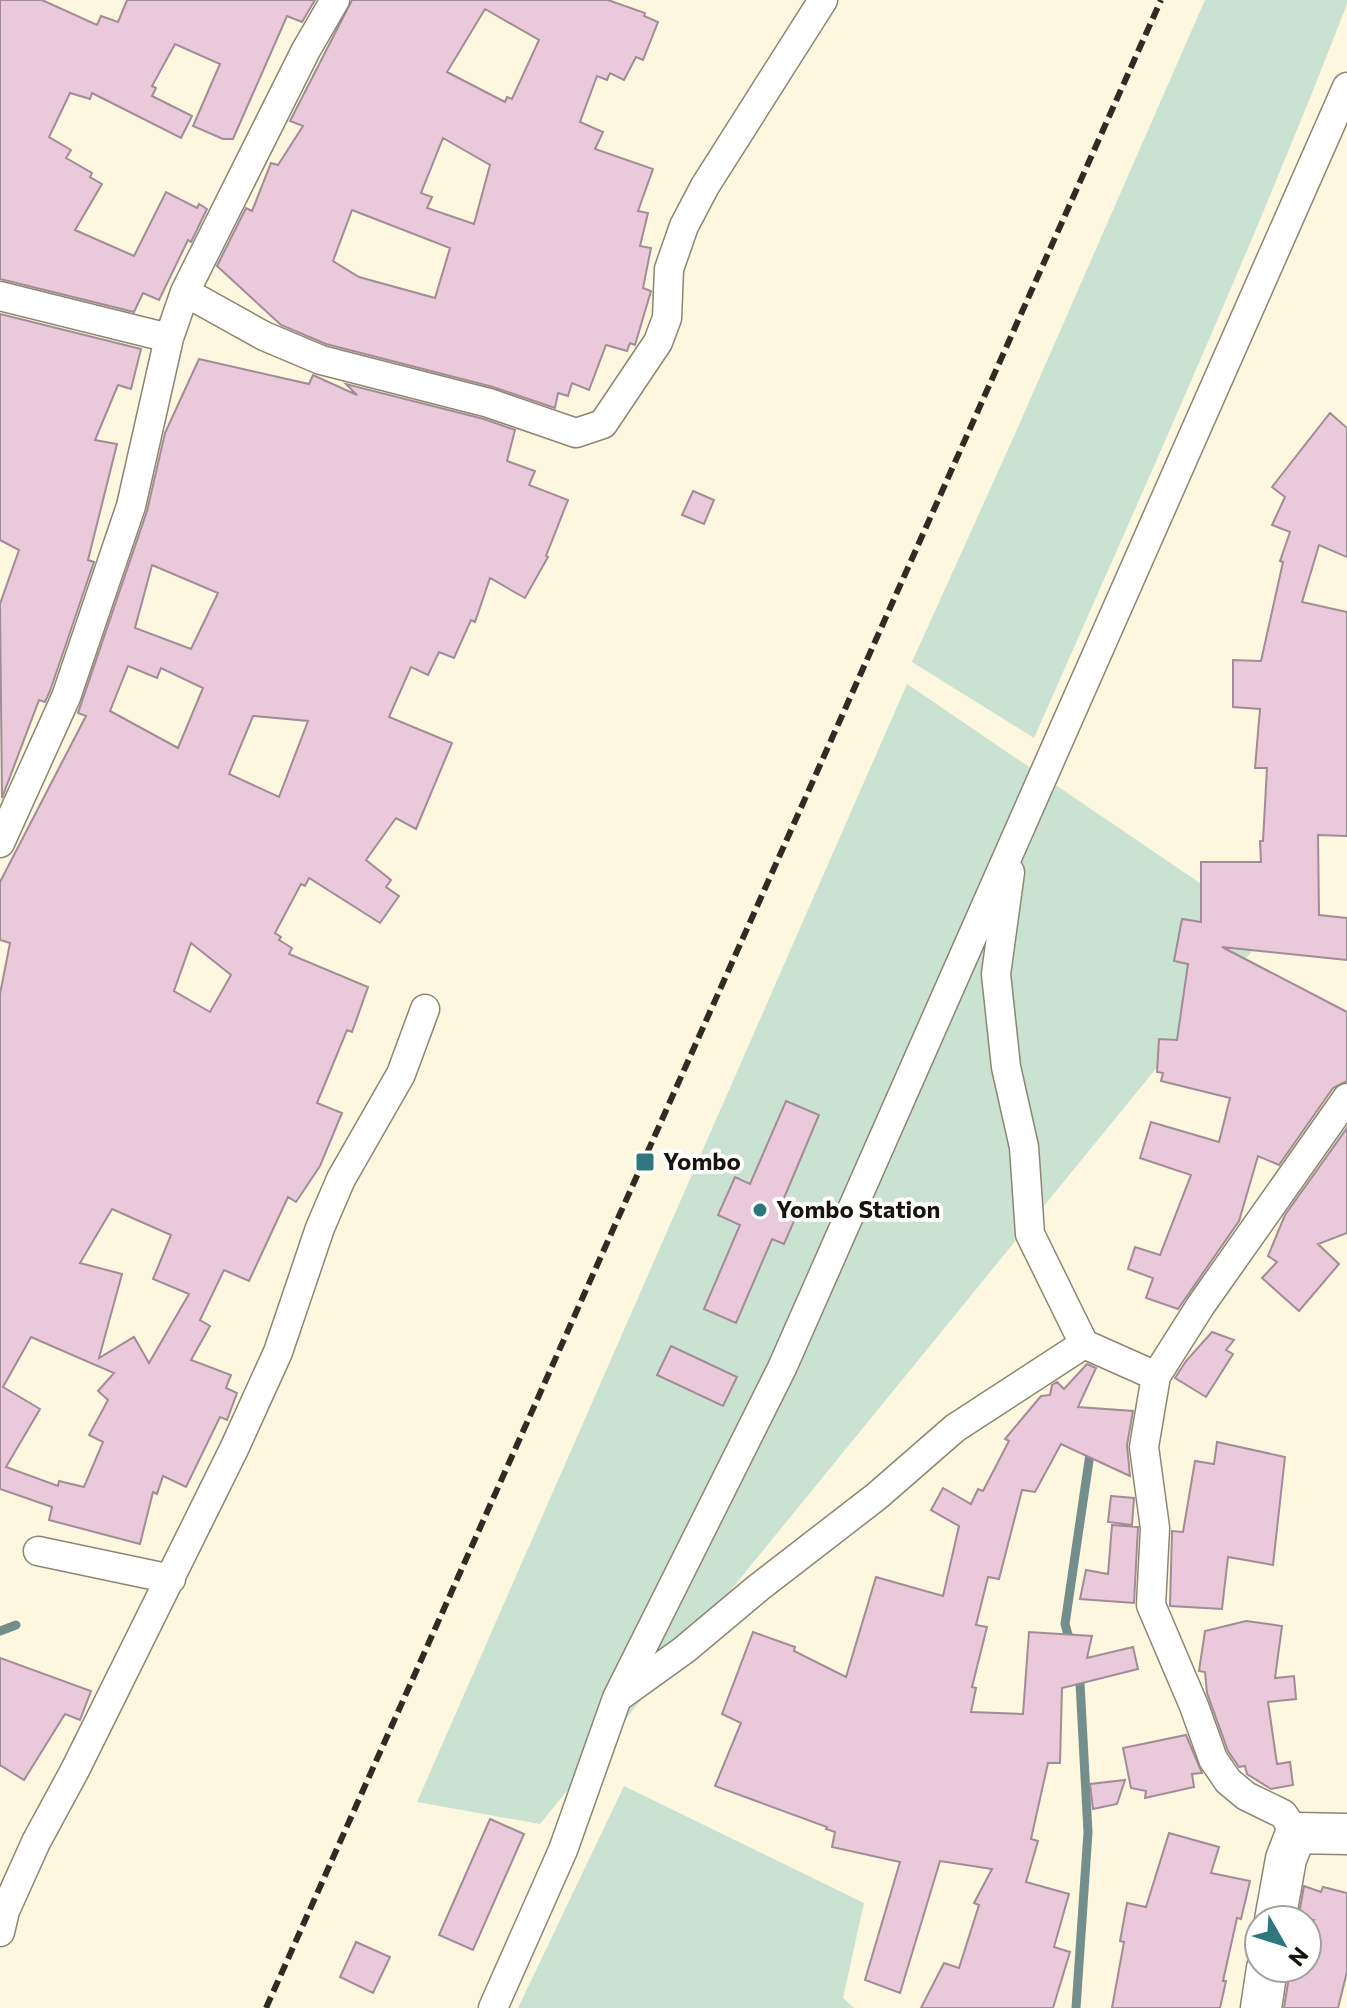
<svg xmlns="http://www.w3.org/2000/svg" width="1347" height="2008" viewBox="0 0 1347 2008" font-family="Commissioner,sans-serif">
  <rect width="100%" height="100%" fill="#fdf7e0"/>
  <path fill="#cae2d2" d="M1205,0H1347V4C1251,252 1141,495 1034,738L912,662L1015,434Z
    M907,684L1269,930L540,1824L417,1802Z
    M624,1786L864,1903L843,1998L854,2008H518Z"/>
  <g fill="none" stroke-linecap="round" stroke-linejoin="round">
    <path stroke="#738e8d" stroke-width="9" d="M0,1631L16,1625
      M1071,1645L1065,1624L1091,1447
      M1076,2008L1088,1832L1080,1683L1077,1671"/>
  </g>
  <path fill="#e9c9da" stroke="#a18c97" stroke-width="2" fill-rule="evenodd" d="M0,0H42L97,25L101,16L118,22L127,0H315L302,22L287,16L233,139H223L193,126L220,64L175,44L152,86L156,88L152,96L192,116L181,138L92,93L90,99L70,93L49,137L71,150L66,158L92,173L90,177L102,184L75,230L134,256L166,192L197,208L199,204L207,209L191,242L188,240L159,300L143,293L134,312L0,279Z
    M352,0H608L645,13L644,16L658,22L643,60L636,57L624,80L610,73L607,80L597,76L580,122L603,132L595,149L653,169L638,211L648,213L640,246L651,248L643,288L651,291L635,345L630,343L627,351L606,345L589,390L572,383L568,396L558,393L555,408L493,387L326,344L281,325L217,266L246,208L252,211L271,163L278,165L303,126L290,121ZM485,9L539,40L512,99L507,97L505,102L447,72ZM443,138L490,165L474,224L427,208L432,197L421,193ZM352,210L450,248L435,298L359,277L333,261Z
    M0,314L141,349L131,389L118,385L95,440L117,444L88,560L94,562L50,691L45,702L39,700L2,798L0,604L19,550L0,540Z
    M199,359L309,384L313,375L357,395L346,384L484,419L515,430L507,461L535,471L529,485L568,500L546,556L548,557L525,598L490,578L475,622L471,620L454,658L439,652L428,675L411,667L389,717L452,743L416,829L396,818L366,860L391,880L386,887L399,896L380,923L309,878L305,886L301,884L275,933L281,937L279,940L292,948L289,954L368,987L352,1032L347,1030L317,1103L342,1113L320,1166L296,1202L288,1197L249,1281L224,1270L200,1320L210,1326L191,1360L231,1375L226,1388L237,1393L227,1420L220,1417L186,1487L163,1476L157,1494L153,1492L140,1544L49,1520L52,1507L0,1489V994L10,943L0,940V882L86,716L78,713L147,511L165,433ZM152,565L218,593L191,649L135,628ZM128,666L157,678L161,668L203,688L178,748L110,711ZM253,716L308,721L279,797L229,774ZM191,943L231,975L210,1012L174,991ZM112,1209L171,1235L153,1279L189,1294L149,1363L134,1337L99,1358L122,1274L80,1263ZM31,1337L114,1373L98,1391L108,1400L89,1435L103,1442L84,1487L59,1481L58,1486L6,1467L40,1409L3,1387Z
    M1330,413L1347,428V557L1319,545L1302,602L1347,612V836L1318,835L1319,915L1347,918V960L1222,947L1347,1012V1081L1333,1088L1279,1165L1258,1156L1239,1221L1178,1309L1146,1298L1153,1278L1128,1269L1135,1247L1160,1255L1191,1175L1140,1158L1151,1122L1219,1142L1230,1098L1161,1081L1163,1073L1157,1072L1159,1039L1177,1040L1188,964L1174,961L1182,919L1201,922V862H1261L1260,841H1263L1267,768H1255L1260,709L1233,707V660L1261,661L1283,562L1280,561L1290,532L1272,525L1285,497L1272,487Z
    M693,491L714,500L704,524L682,515Z
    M786,1101L819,1115L784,1198L801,1205L784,1244L772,1239L736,1323L704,1309L740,1225L718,1215L735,1177L750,1184Z
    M1347,1128V1233L1318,1244L1339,1264L1299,1311L1262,1278L1277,1262L1268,1256L1285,1215Z
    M1212,1332L1234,1340L1226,1350L1233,1354L1206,1397L1175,1378L1186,1361Z
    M671,1346L737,1377L723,1406L657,1375Z
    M1087,1364L1096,1368L1078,1407L1133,1411L1127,1445L1130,1476L1061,1444L1035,1492L1022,1490L999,1579L988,1577L976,1625L987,1627L972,1687L976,1688L971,1712L1023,1714L1029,1632L1092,1636L1087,1658L1133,1647L1138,1669L1062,1688L1060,1763H1048L1031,1839L1038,1841L1026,1882L1069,1894L1054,1947L1070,1952L1053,2008H921L944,1963L959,1968L979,1905L974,1903L992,1869L940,1861L900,1993L865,1980L900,1862L832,1847L835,1832L826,1829L827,1827L715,1786L741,1723L722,1714L753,1632L795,1647L794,1651L846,1677L876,1577L943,1596L959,1526L931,1510L943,1488L971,1504L978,1489L983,1491L1009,1441L1005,1439L1041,1396L1050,1395L1052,1385L1057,1382L1064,1389Z
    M1217,1442L1285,1457L1273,1565L1228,1557L1222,1609L1170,1606L1172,1531L1183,1532L1195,1461L1214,1464Z
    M1111,1496L1134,1498L1132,1525L1108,1522Z
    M1112,1525L1138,1527L1134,1603L1080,1599L1086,1570L1108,1574Z
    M1246,1621L1282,1626L1275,1678L1294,1676L1296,1699L1268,1702L1277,1764L1290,1762L1293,1785L1271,1789L1247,1774L1245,1766L1239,1767L1228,1751L1207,1693L1205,1672L1199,1671L1205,1631Z
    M0,1658L91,1691L80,1720L65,1714L24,1780L0,1765Z
    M1186,1735L1202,1773L1192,1774L1194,1787L1145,1798L1146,1791L1131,1788L1123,1748Z
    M1125,1780L1117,1804L1093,1809L1090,1784Z
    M490,1819L524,1834L473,1950L439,1935Z
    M1169,1833L1219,1847L1211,1873L1250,1881L1241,1919L1237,1918L1223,1981H1226L1220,2008H1112L1124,1942L1120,1941L1127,1903L1146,1907Z
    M1304,1886L1321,1892L1323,1887L1347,1893V1972L1338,2008H1284L1290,1970L1300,1972L1301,1968H1307V1945L1314,1920H1298Z
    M356,1942L390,1957L373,1993L340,1977Z"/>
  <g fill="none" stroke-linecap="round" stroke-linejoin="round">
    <g stroke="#8c8672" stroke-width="31">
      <path id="street" d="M185,292L264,336L321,360L489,403L576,433L603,424L658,342L667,318L669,269L684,226L705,186L823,0
        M0,296L169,338
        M0,843L66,697L131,506L169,338L185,292L306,50L335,0
        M1010,872L996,974L1006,1067L1024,1147L1030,1234L1084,1344L1156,1376
        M38,1551L171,1579
        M620,1696L684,1650L758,1588L877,1496L955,1428L1084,1344
        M1296,1833L1283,1814L1246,1796L1228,1781L1213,1759L1194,1706L1151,1605L1155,1528L1144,1447L1156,1376L1201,1305L1347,1098
        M0,1932L5,1911L36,1842L75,1770L234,1449L278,1352L320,1228L341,1179L401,1074L425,1009
        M493,2008L563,1850L617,1698L782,1368L1347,87"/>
    </g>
    <g stroke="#8c8672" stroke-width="43">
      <path id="secondary" d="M1275,1920L1286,1859L1296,1833L1347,1834
        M1261,2008L1267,1968"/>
    </g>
    <use href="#street" stroke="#fff" stroke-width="28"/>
    <use href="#secondary" stroke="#fff" stroke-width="40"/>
    <path stroke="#2f2d23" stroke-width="6" stroke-dasharray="12 6" stroke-linecap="butt" d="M266,2008L1161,0"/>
  </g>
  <g fill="#2e777e" stroke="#fff" stroke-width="3">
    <rect x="635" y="1152" width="20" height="20" rx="4"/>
    <circle cx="760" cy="1210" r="8"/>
  </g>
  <g text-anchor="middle" stroke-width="8" stroke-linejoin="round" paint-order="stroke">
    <g font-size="24" font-weight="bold" fill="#16140c" stroke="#fff" text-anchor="start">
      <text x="663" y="1170">Yombo</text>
      <text x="776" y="1218">Yombo Station</text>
    </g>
  </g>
  <g transform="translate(1283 1944) rotate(129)"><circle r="38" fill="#ffffff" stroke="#a2a19e" stroke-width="2"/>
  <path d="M0-6L14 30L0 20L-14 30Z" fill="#2e777e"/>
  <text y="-12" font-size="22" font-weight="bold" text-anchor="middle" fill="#16140c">N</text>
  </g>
</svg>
